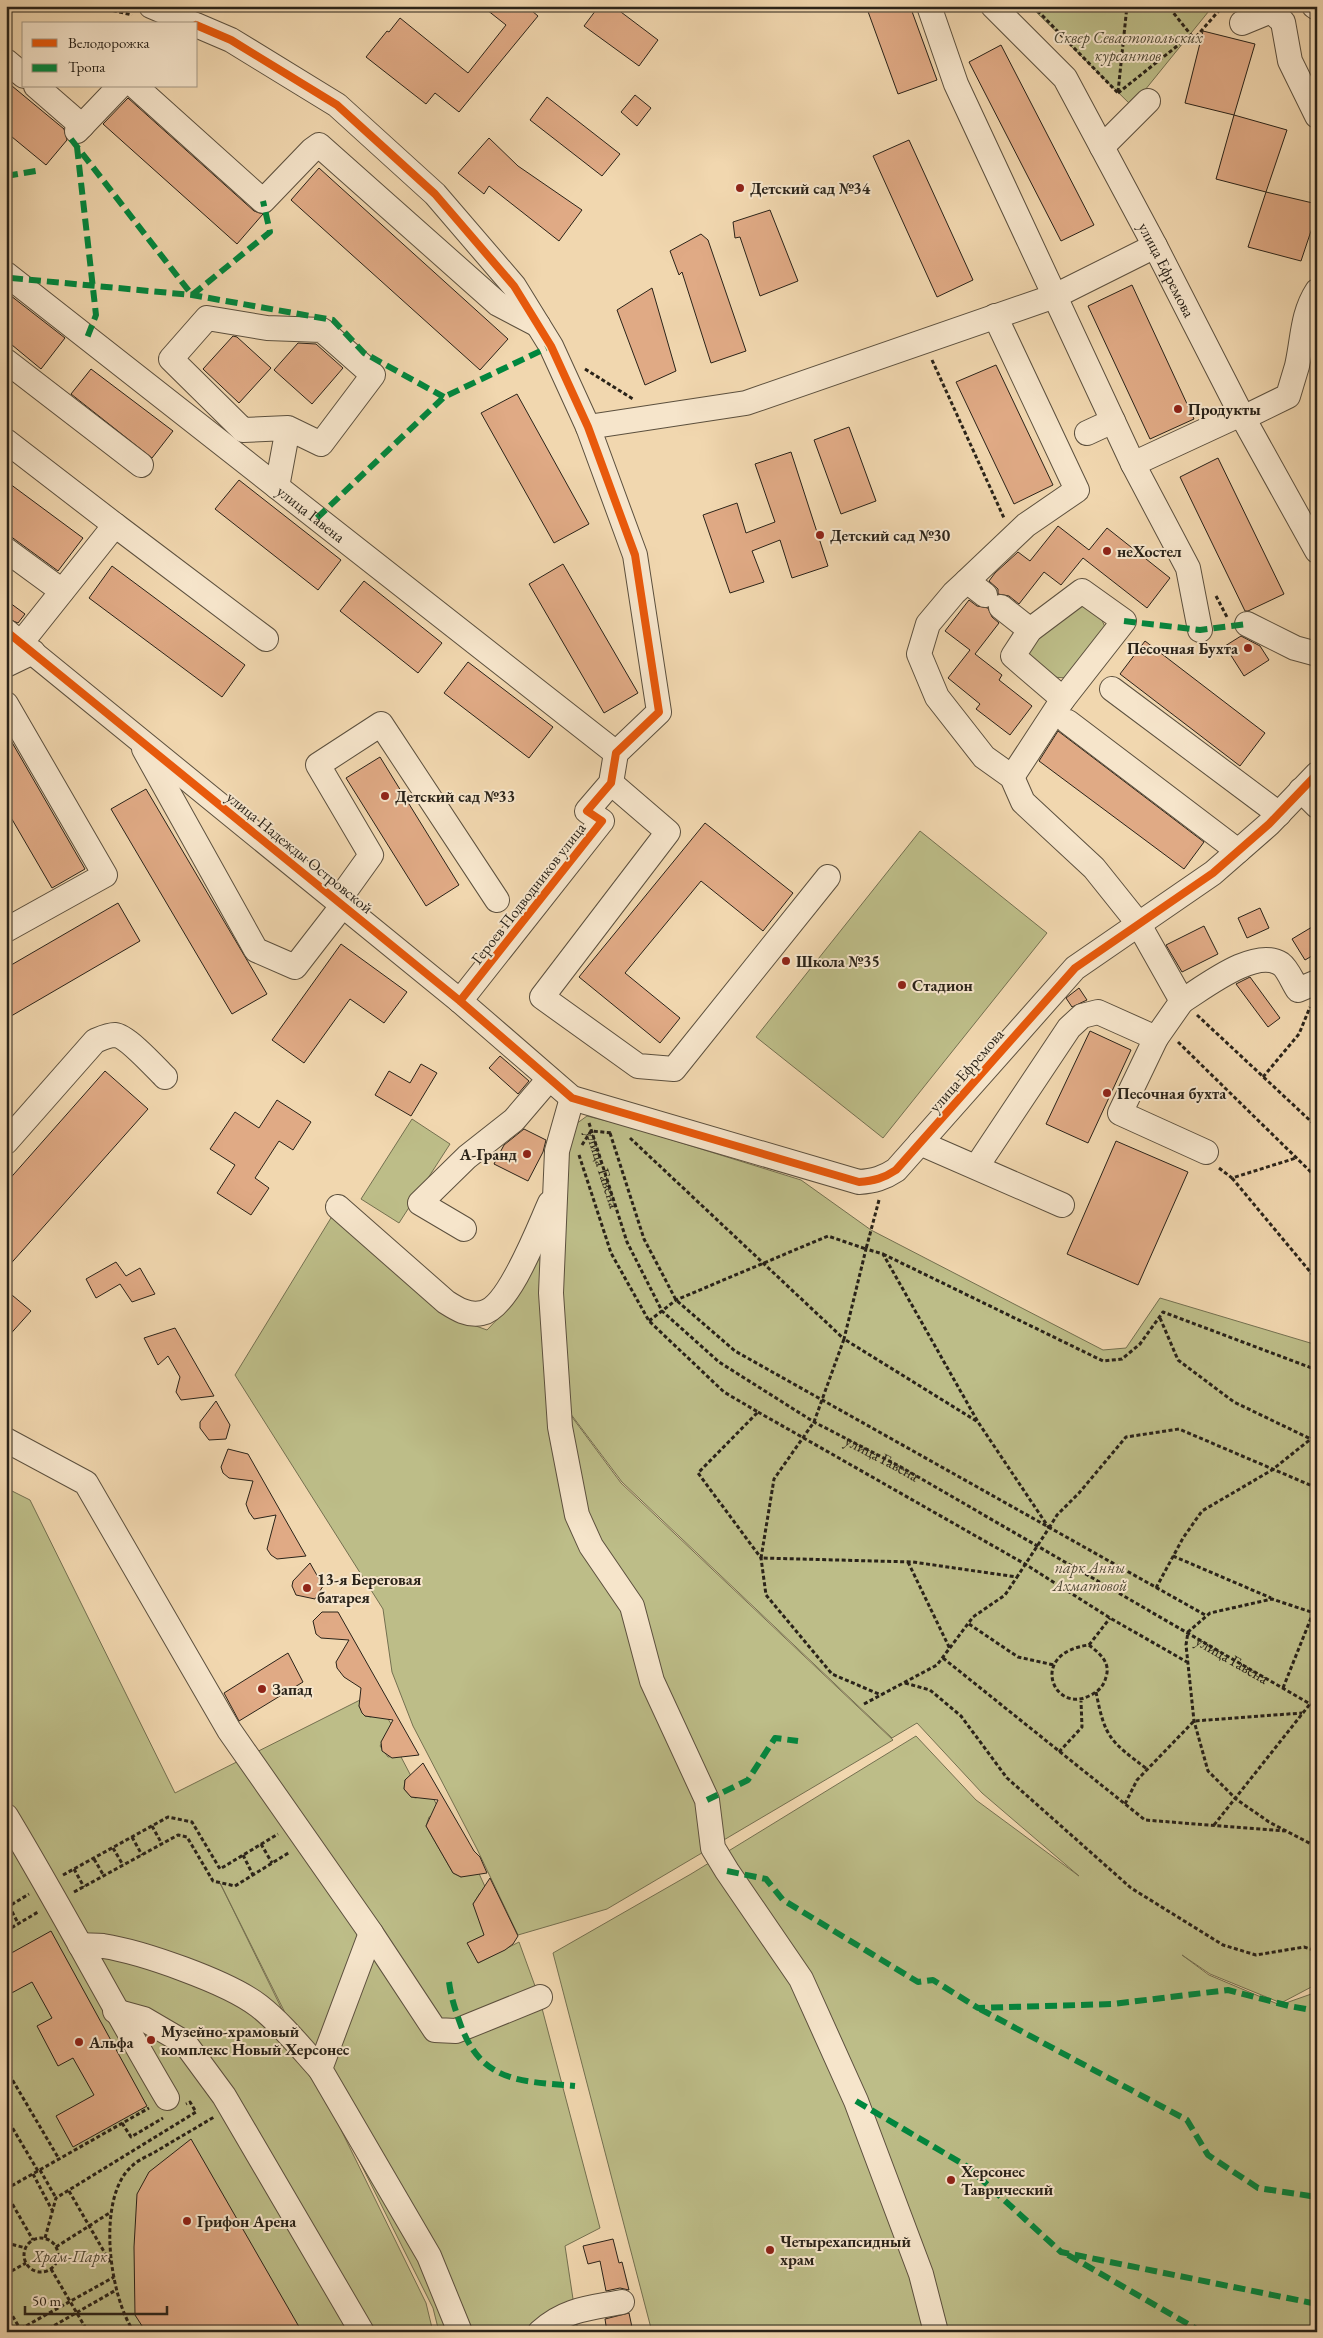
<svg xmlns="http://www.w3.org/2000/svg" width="1323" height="2338" viewBox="0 0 1323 2338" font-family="'EB Garamond',serif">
  <rect width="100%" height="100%" fill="#f1d7af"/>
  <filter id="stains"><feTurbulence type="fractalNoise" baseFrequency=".004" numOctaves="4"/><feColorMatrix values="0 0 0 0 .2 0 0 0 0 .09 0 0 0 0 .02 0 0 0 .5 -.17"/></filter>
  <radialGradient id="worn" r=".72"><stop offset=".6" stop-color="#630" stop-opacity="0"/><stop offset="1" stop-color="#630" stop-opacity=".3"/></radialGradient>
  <path fill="#bdbd88" stroke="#747050" d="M1030,6H1213L1132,106Z
    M1080,600L1097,609L1105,627L1068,678L1051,677L1021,654Z
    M920,831L1047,933L883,1138L756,1037Z
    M587,1116L627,1126L801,1180L871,1230L1103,1350L1126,1348L1160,1298L1317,1345V1984L1281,2003L1210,1974L1182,1955L1209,1975L1280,2005L1317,1992V2332H652L553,1953L691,1874L916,1736L976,1800L1079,1876L982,1793L917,1723L892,1738L622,1482L561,1401L556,1292L569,1129Z
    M412,1119L450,1144L399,1223L361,1199Z
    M334,1213L451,1317L487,1330L510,1306L540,1242L546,1382L621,1483L893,1740L607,1909L518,1935L477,1849L413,1726L392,1672L383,1609L235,1375Z
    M6,1488L30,1500L175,1793L362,1699L359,1706L365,1716L371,1717L382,1709L396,1732L386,1736L380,1746L388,1757L400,1755L411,1776L405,1780L404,1789L411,1797L416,1798L429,1790L441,1813L429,1817L426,1826L453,1873L461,1877L476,1867L487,1891L480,1893L473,1904L493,1931L468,1943L478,1963L519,1942L539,1997L600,2228L565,2246L578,2332H439L433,2308L220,1883L426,2303L433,2332H6Z"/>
  <path fill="#e0aa85" stroke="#2a2319" d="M482,6H526L538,16L459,112L435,93L426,104L366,57L387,31L389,32L400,18L468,73L506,25Z
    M599,6H613L658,40L639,66L584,26Z
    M866,6H910L937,80L898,94Z
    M1203,31L1255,44L1234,115L1185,103Z
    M1001,45L1094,225L1061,241L969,62Z
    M6,81L64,129L67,140L46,165L6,132Z
    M635,95L651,108L637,126L621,112Z
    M547,97L620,154L602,176L530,120Z
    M128,98L254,211L263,214L237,244L103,124Z
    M1234,115L1287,130L1266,192L1216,179Z
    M489,138L518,166L582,210L559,241L489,186L484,194L458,173Z
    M909,140L973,280L937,297L873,156Z
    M319,168L508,339L480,370L291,200Z
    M1266,192L1317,204V213L1301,261L1248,247Z
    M770,210L798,281L760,296L740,237L735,238L733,222Z
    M701,234L708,240L746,351L711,363L682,272L679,275L670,251Z
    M1132,285L1194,419L1150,439L1088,306Z
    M652,288L676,371L645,385L617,310Z
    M6,292L65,338L41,369L6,340Z
    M233,336L237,337L271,368L239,403L203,369Z
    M298,343L316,344L343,368L312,404L274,370Z
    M996,365L1053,485L1014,504L956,382Z
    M91,369L173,431L152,458L71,394Z
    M517,394L589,524L554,543L481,413Z
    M849,427L876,501L841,514L814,440Z
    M791,452L828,566L792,578L780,540L752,551L764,582L730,593L703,515L737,503L746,533L775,522L755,464Z
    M1218,458L1284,594L1248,611H1245L1180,477Z
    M239,480L341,560L318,590L215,509Z
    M6,481L83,538L58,571L6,533Z
    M1058,526L1089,550L1107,528L1170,578L1147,608L1083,558L1061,585L1044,572L1019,604L1009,596L998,594V589L989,581L995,573L1018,552L1030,561Z
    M563,564L638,693L604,713L529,584Z
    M112,566L245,665L222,697L89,598Z
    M364,581L442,643L418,673L340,611Z
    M6,600L25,614L18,623L6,618Z
    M969,600L977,606L988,608L992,617L999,623L975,654L1002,675L999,680L1032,706L1010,735L976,709L980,704L948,678L970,650L945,631Z
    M1241,636L1260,646L1269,660L1244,676L1225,646Z
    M1145,641L1265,733L1240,766L1120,674Z
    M468,662L553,727L529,758L444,693Z
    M1058,731L1204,842L1184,869L1039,761Z
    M6,732L85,869L52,888L6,809Z
    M380,757L459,885L426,906L346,778Z
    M146,789L267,994L232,1014L111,809Z
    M705,823L793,893L763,931L701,881L625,973L680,1018L660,1043L579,977Z
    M118,903L140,941L6,1019V968Z
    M1260,908L1269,928L1247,938L1238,918Z
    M1317,924V953L1305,960L1292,939Z
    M1204,926L1218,954L1182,972L1166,945Z
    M341,944L407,992L384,1023L350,999L304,1063L272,1040Z
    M1250,977L1280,1018L1268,1027L1236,984Z
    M1079,988L1087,1000L1072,1007L1066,998Z
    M1090,1031L1131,1050L1088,1143L1046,1124Z
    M500,1056L529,1081L518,1094L489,1068Z
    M421,1064L437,1073L411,1116L375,1095L389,1071L410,1083Z
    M105,1071L148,1109L6,1269V1183Z
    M277,1100L311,1122L293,1150L279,1141L255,1178L269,1188L251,1215L217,1193L235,1165L210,1149L235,1112L259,1128Z
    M524,1129L546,1140L543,1152L528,1181L494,1164L504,1145Z
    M1116,1141L1188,1172L1138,1285L1067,1254Z
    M116,1262L126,1276L140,1268L155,1294L132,1302L120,1284L96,1298L86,1279Z
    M6,1290L31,1311L6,1339Z
    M175,1328L214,1396L181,1400L176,1392L180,1377L168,1356L158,1365L144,1338Z
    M216,1401L230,1425L226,1439L209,1440L200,1428V1422Z
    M228,1449L248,1454L306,1556L277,1559L271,1555L267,1549L276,1515L254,1519L249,1512L246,1504L253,1481L229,1478L223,1473L221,1467Z
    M310,1563L323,1586L315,1599L296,1595L292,1586L293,1581Z
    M322,1612H338L419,1755L392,1758L382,1751L381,1742L393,1720L365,1716L362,1713L359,1706L361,1688L344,1677L337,1668L336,1662L349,1640L321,1638L316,1634L313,1621Z
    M288,1653L303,1682L239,1721L224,1693Z
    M423,1763L474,1851L480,1857L487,1873L461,1877L453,1873L426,1826L438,1800L411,1797L404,1789L405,1780Z
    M490,1878L518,1936L513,1944L505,1950L478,1963L467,1943L484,1935L473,1904Z
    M51,1931L147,2106L73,2147L56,2116L94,2095L73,2058L58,2066L37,2026L52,2018L32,1982L6,1996V1956Z
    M191,2139L302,2332H146L135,2315L134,2247L137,2194L149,2172Z
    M613,2239L619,2263L622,2262L629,2290L620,2288L606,2291L600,2261L588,2264L583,2246Z
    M629,2313L633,2332H607L605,2319Z"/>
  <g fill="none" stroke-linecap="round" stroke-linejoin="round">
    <g stroke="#5c503e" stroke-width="26">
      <g id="minor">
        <path d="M151,6L193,24"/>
        <path d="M929,6L956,84L1133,464L1188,568L1200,630"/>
        <path id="s2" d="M993,6L1065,78L1155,246L1241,414L1317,551"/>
        <path d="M1314,6L1317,8"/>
        <path d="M1242,23L1271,11L1283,22L1290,61L1317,116"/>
        <path d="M196,25L231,40L337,105L435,194L514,286L551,346L588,427L635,555L659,712L616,753L611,783L587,811L602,821L460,1001"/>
        <path d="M6,61L24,76"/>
        <path d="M36,86L82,126"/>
        <path d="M135,86L263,201L312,150L319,145L498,304L538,325"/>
        <path d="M77,131L120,86"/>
        <path d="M1102,147L1148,101"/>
        <path id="s3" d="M6,274L616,753"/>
        <path d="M6,361L141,465"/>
        <path d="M1243,418L1288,396C1291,386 1294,376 1297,366C1303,340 1302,314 1317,291"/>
        <path d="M588,427L746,403L1055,296L1155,246"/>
        <path d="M1087,433L1113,421"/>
        <path d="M6,441L115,525"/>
        <path d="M1133,464L1241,414"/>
        <path d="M277,487L288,428L321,444L373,375L322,330L267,328L207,318L171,359L243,430L288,428"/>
        <path d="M6,550L62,591"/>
        <path d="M967,581L1026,525L1077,490L995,316"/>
        <path d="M1082,591L1124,621L1063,699L1013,656L1030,630Z"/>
        <path d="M985,595L967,581L954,593L928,624L919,654L937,697L984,757L1012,777L1023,802L1094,868L1138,923L1182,1001L1156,1038"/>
        <path d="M1001,607L1030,630"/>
        <path d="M1247,624L1295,648L1317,654"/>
        <path d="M6,631L460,1001L572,1098L859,1182C874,1181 884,1178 896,1170L1075,968L1213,873L1269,824L1317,774"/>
        <path d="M21,643L115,525L266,639"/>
        <path d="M6,665L33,652"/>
        <path d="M1112,689L1279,814"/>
        <path d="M6,704L105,875L6,930"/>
        <path d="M1068,722L1238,851"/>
        <path d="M144,749L256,950L295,967L343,905"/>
        <path d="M1012,777L1063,699"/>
        <path d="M611,783L668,832L542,997L638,1066L674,1069L828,877"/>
        <path d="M1301,790L1317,806"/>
        <path d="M338,901L371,855L318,765L381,724L497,900"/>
        <path d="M1182,1001C1205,987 1255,947 1281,964C1288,969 1293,983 1298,990L1317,982"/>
        <path d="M572,1098L557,1151L551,1293L560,1427L577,1515L591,1546L632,1606L652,1681L707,1800L713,1848L727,1871L801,1979L856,2101L921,2274L936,2332"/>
        <path d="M6,1142L95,1041C102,1038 108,1035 115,1035C127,1036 155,1067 165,1077"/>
        <path d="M920,1143L1062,1205"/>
        <path d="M977,1166L1069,1028L1082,1016L1098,1012L1156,1038L1120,1113L1206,1152"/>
        <path d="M338,1207L446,1302C457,1309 468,1316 482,1313C509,1308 539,1227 550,1203"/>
        <path d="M464,1229L420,1203L467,1157L514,1120L549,1079"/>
        <path d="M6,1440L86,1483L229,1730L371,1933"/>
        <path d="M6,1816C62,1909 112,2005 167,2098"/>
        <path d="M80,1945C87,1946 95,1945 103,1946C142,1952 228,1982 259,2006C282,2024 301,2048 320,2069"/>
        <path d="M115,2011L144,2019L185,2043L224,2096L362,2332"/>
        <path d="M460,2332L429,2256L320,2069L371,1933L435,2030L456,2031L540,1997"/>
        <path d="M540,2332C565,2309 590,2308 622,2302"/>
      </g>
    </g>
    <g stroke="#2a2319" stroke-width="3" stroke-dasharray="4 2.5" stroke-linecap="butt">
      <path d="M94,6L132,15"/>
      <path d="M1033,6L1118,93"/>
      <path d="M1191,35L1195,38L1223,6"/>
      <path d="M1118,92L1127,6"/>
      <path d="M1118,93L1191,35L1168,6"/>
      <path d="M932,360L1004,518"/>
      <path d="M585,369L633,399"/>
      <path d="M1216,596L1228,619"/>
      <path d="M1197,1015L1317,1127"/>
      <path d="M1178,1042L1317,1178"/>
      <path d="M1263,1077L1299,1034L1310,1007"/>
      <path id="s1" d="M589,1123L627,1242L662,1311L719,1362L814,1422L901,1467L1317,1708"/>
      <path d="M610,1133L644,1239L676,1300L735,1351L1207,1616"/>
      <path d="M630,1138L844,1339L866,1249L883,1254L978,1422L1049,1528L1017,1577L913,1562L761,1558L774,1479L814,1422L844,1339L978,1422"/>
      <path d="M582,1145L591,1131L613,1133"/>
      <path d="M579,1155L611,1253L649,1321L724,1392L758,1412L698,1473L761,1558L766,1595L832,1674L881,1695"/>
      <path d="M1219,1168L1232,1178L1296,1158"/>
      <path d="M1232,1178L1317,1280"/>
      <path d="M883,1254L1103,1361L1122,1359L1140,1344L1163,1312L1317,1370"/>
      <path d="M1160,1318L1178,1360L1234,1402L1317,1442"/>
      <path d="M649,1321L676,1300L828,1236L866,1249L879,1200"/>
      <path d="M758,1412L1025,1564L1110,1618L1187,1662"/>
      <path d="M1049,1528L1057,1515L1079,1493L1126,1437L1179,1429L1317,1488"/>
      <path d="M1173,1556L1271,1598"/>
      <path d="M908,1562L950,1649"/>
      <path d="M1156,1588L1183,1538L1202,1511L1272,1470L1317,1434"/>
      <path d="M1317,1614L1272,1599L1210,1613L1188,1632L1186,1645L1194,1721L1208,1771L1236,1799L1269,1822L1317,1847"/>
      <path d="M969,1624L1018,1657L1054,1665"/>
      <path d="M1089,1645C1099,1653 1111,1662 1106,1677C1104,1686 1098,1692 1089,1696C1054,1714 1027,1653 1089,1645Z"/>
      <path d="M1089,1645L1110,1618"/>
      <path d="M943,1658L1145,1820L1285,1831"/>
      <path d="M905,1683L930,1690L961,1716L1007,1778L1131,1888L1223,1945L1256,1955L1304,1947L1317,1951"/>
      <path d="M1283,1688L1313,1613"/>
      <path d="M1096,1692C1105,1738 1110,1741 1147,1769"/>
      <path d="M864,1704L937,1665L973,1617L1005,1595L1017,1577"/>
      <path d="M1059,1752L1082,1727L1081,1701"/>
      <path d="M1125,1804L1137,1780L1194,1721L1302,1713"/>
      <path d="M1214,1825L1310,1704"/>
      <path d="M152,1826L162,1844"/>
      <path d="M132,1837L142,1855"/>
      <path d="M261,1844L272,1863"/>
      <path d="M113,1848L123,1865"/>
      <path d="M243,1855L253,1875"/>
      <path d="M94,1859L104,1876"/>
      <path d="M74,1869L84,1887"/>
      <path d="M63,1875L168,1817L192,1822L220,1869L278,1834"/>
      <path d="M74,1892L178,1835L187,1837L213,1881L235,1886L290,1852"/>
      <path d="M9,1906L18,1923"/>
      <path d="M6,1908L29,1894"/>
      <path d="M6,1931L38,1912"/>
      <path d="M6,2069L59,2159"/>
      <path d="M6,2117L38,2171"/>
      <path d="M122,2123L131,2137L163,2118"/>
      <path d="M40,2170L56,2198"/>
      <path d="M33,2174L52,2210"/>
      <path d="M6,2189L149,2108"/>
      <path d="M69,2191L110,2262"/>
      <path d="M6,2193L33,2240"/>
      <circle cx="41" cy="2255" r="17"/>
      <path d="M45,2238L56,2198L196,2112L190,2102L186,2104"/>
      <path d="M6,2243L26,2248"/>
      <path d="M56,2247L111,2212"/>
      <path d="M51,2269L88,2332"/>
      <path d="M6,2274L26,2263"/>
      <path d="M6,2305L22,2332"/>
      <path d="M15,2332L114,2277"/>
      <path d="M43,2332L116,2290"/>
      <path d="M134,2332C109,2296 96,2197 132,2166C138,2160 148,2156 155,2152C175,2140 194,2129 214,2117"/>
    </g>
    <use href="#minor" stroke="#f6e5cb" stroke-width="24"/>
    <path stroke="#00873e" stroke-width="6" stroke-dasharray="12 6" stroke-linecap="butt" d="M71,139L192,295L270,232L263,201
      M77,147L96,315L87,338
      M6,176L36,171
      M11,278L192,295L333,320L364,353L444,397
      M317,518L444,397L551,346
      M1124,621L1200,630L1247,624
      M707,1800L748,1780L775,1738L798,1741
      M727,1871L766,1879L783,1900L918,1982L933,1980L978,2008L1113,2004L1228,1990L1289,2006L1317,2011
      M449,1982C451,1997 455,2009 460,2023C481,2083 520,2081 575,2086
      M980,2009L1187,2120L1208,2155L1258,2188L1317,2197
      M856,2101L968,2167L1061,2252L1317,2304
      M1068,2255L1202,2332"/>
    <g stroke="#f6e5cb" stroke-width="11">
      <path id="cycleway" d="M196,25L231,40L337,105L435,194L514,286L551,346L588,427L635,555L659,712L616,753L611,783L587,811L602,821L460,1001
        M6,631L460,1001L572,1098L859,1182C874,1181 884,1178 896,1170L1075,968L1213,873L1269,824L1317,774"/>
    </g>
    <use href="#cycleway" stroke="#e8590c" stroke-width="8"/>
  </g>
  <g fill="#8f2418" stroke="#f6e5cb" stroke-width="2">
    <circle cx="740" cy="188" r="5"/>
    <circle cx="1178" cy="409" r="5"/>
    <circle cx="820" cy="535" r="5"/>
    <circle cx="1107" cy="551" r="5"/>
    <circle cx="1248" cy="648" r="5"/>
    <circle cx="385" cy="796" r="5"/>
    <circle cx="786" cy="961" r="5"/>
    <circle cx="902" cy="985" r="5"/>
    <circle cx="1107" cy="1093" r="5"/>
    <circle cx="527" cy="1154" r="5"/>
    <circle cx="307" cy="1588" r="5"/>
    <circle cx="262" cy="1689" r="5"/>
    <circle cx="151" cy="2040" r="5"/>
    <circle cx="79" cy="2042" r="5"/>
    <circle cx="951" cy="2180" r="5"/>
    <circle cx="187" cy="2221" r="5"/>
    <circle cx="770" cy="2250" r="5"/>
  </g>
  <g text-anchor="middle" stroke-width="4" stroke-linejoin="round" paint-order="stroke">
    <g font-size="16" font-style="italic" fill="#4f4a35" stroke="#f6e5cb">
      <text x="1128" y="43">Сквер Севастопольских<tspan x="1128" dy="18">курсантов</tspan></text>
      <text x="1090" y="1573">парк Анны<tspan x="1090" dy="18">Ахматовой</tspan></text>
      <text x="70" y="2262">Храм-Парк</text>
    </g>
    <g font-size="16" font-weight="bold" fill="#2a2319" stroke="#f6e5cb" text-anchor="start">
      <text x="750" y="194">Детский сад №34</text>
      <text x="1188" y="415">Продукты</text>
      <text x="830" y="541">Детский сад №30</text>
      <text x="1117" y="557">неХостел</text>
      <text x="1238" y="654" text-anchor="end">Песочная Бухта</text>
      <text x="395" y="802">Детский сад №33</text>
      <text x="796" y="967">Школа №35</text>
      <text x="912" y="991">Стадион</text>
      <text x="1117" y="1099">Песочная бухта</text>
      <text x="517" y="1160" text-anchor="end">А-Гранд</text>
      <text x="317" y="1585">13-я Береговая<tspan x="317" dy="18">батарея</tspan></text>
      <text x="272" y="1695">Запад</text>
      <text x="161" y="2037">Музейно-храмовый<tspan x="161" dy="18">комплекс Новый Херсонес</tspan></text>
      <text x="89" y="2048">Альфа</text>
      <text x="961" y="2177">Херсонес<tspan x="961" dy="18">Таврический</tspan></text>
      <text x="197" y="2227">Грифон Арена</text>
      <text x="780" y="2247">Четырехапсидный<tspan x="780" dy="18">храм</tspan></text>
    </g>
    <g font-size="16" fill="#2a2319" stroke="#f6e5cb">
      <text dy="6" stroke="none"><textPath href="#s2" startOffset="319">улица Ефремова</textPath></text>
      <text dy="6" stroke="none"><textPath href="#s3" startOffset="388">улица Гавена</textPath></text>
      <text transform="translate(300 852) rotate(39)" y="6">улица Надежды Островской</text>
      <text transform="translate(528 893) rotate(-52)" y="6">Героев Подводников улица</text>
      <text transform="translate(966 1070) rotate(-49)" y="6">улица Ефремова</text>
      <text dy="6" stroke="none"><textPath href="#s1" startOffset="48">улица Гавена</textPath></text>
      <text dy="6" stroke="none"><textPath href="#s1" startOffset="468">улица Гавена</textPath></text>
      <text dy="6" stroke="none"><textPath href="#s1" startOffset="872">улица Гавена</textPath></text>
    </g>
  </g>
  <rect width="1323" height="2338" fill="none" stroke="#f1d7af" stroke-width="25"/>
  <rect x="8" y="8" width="1308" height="2323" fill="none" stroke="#2a2319" stroke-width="2.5"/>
  <rect x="12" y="12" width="1298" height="2313" fill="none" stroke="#2a2319"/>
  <rect x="22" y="22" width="175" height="65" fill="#f6e5cb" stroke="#a49784"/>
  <rect x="32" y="39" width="25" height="8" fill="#e8590c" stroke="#a49784"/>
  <text x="68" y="48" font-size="15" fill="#2a2319">Велодорожка</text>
  <rect x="32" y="64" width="25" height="8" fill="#00873e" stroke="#a49784"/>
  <text x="68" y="72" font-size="15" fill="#2a2319">Тропа</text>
  <path d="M25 2306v8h142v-8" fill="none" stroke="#2a2319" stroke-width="2.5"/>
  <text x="32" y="2306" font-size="15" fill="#2a2319" stroke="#f6e5cb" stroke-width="4" paint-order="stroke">50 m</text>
  <rect width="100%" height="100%" filter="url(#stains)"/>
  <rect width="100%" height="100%" fill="url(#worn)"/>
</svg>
